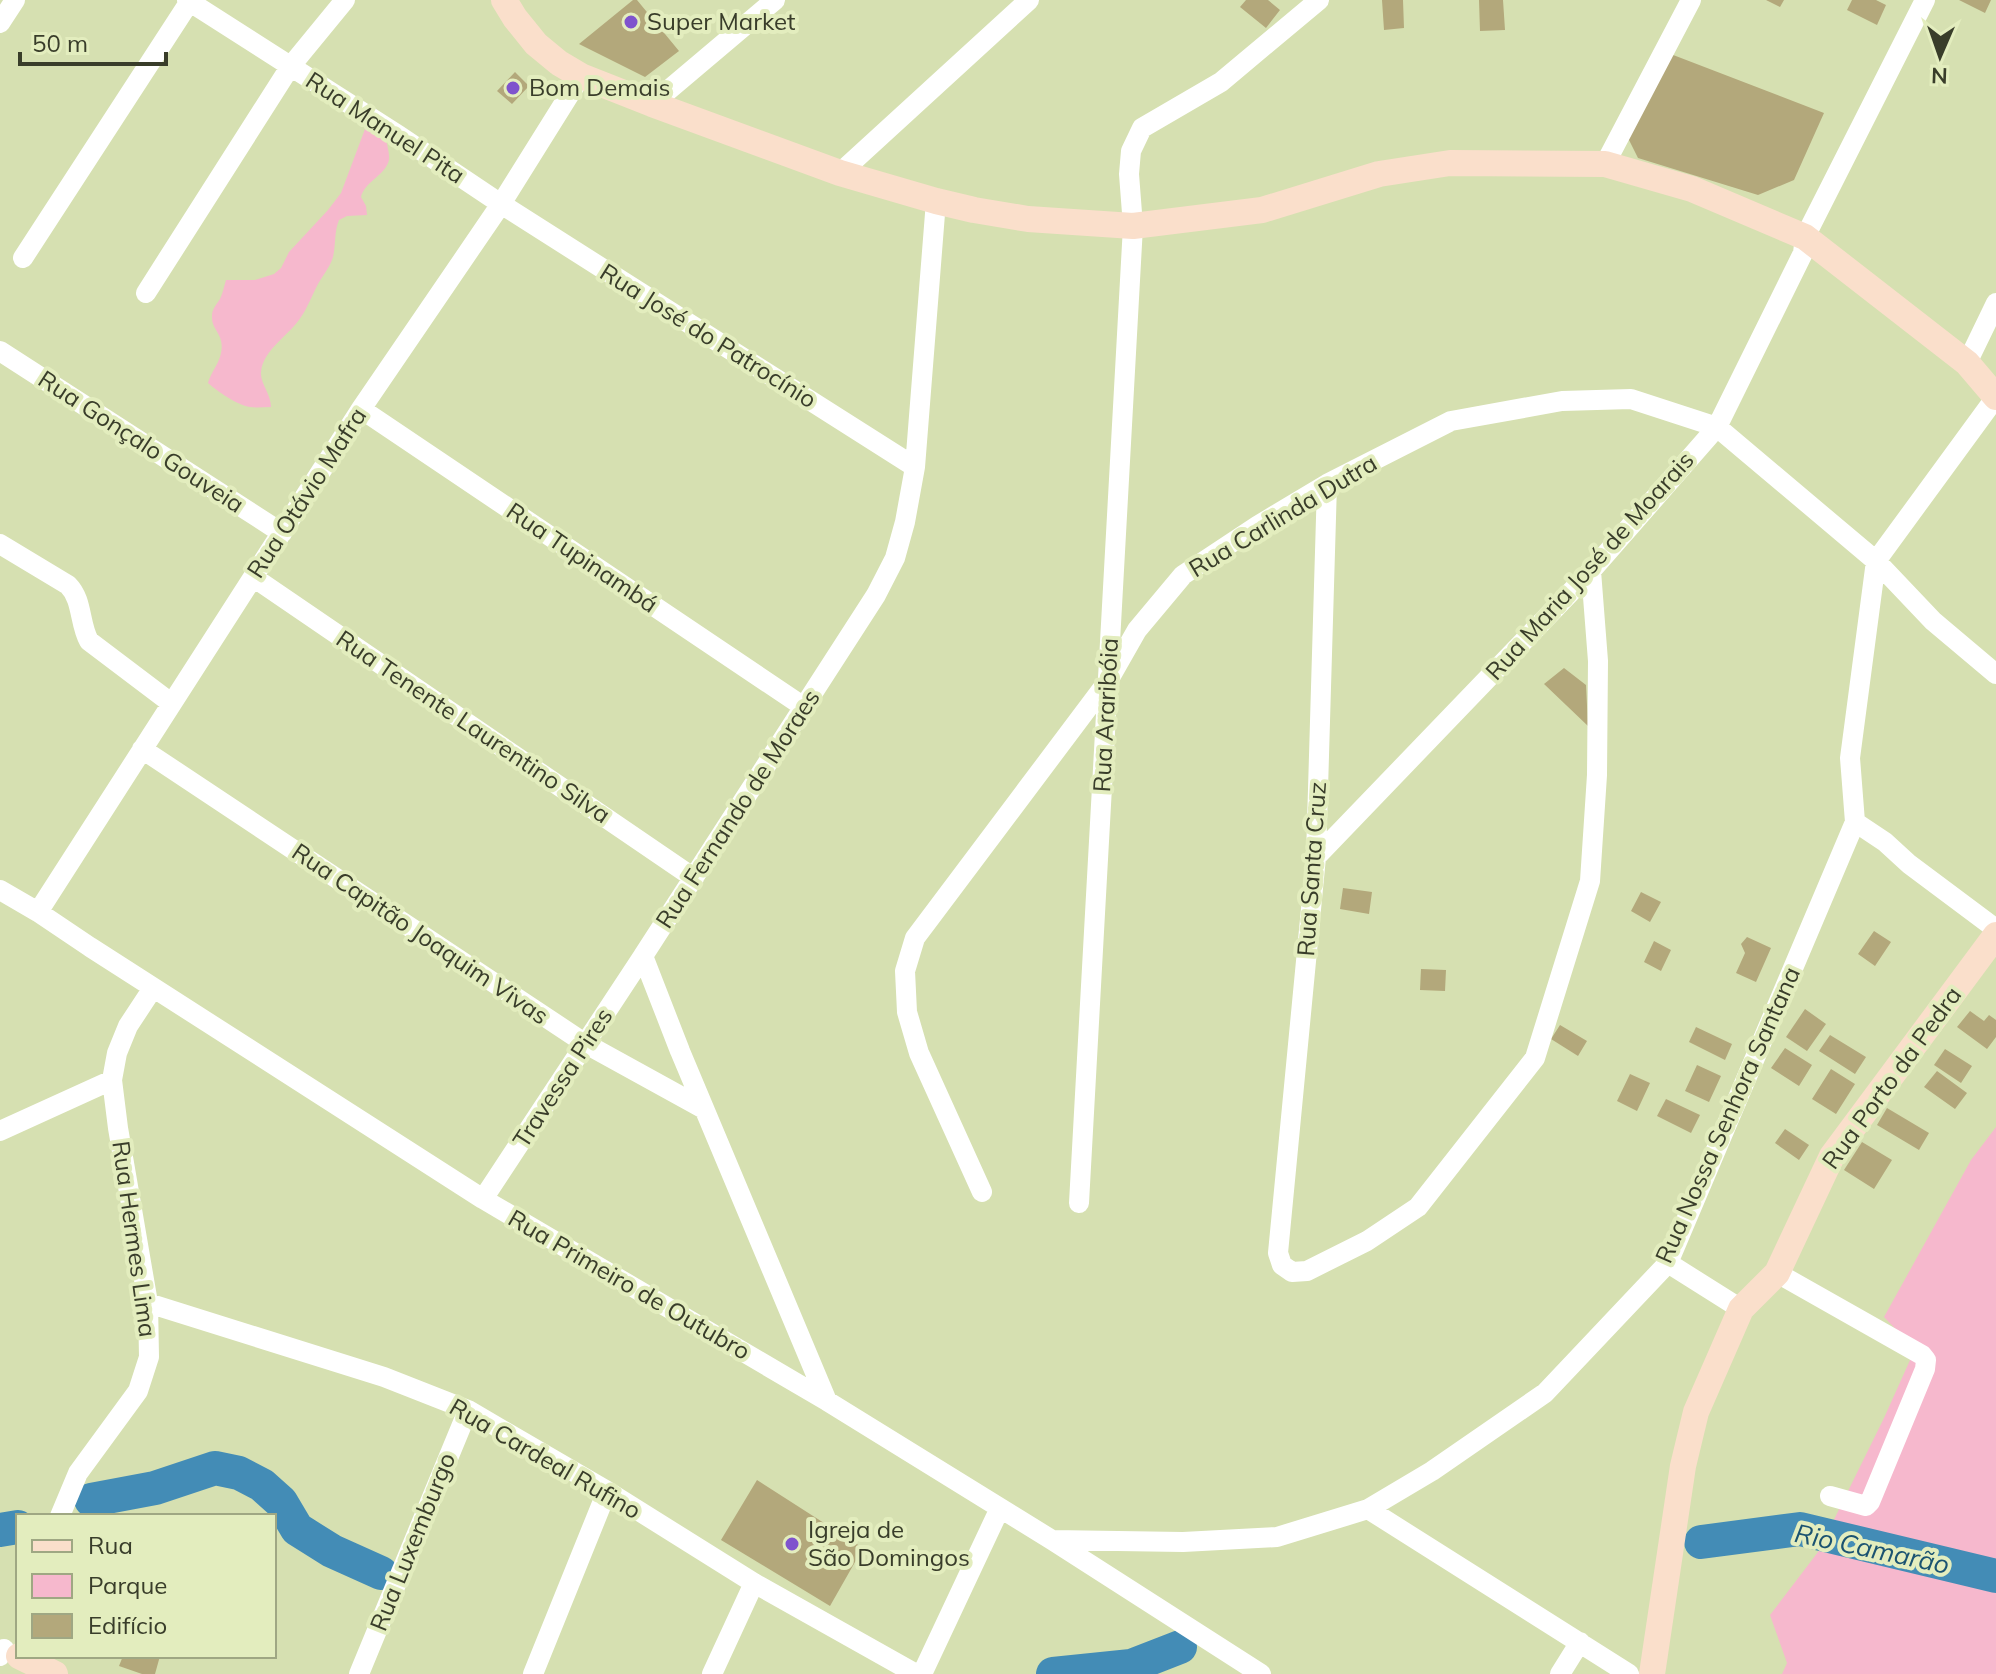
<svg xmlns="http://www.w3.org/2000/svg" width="1996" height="1674" viewBox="0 0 1996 1674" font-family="Mulish,sans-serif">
  <rect width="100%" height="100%" fill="#d6e0b1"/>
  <path fill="#f6b8cd" d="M369,127L385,134C386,142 390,153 389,160C385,176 365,181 361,197L366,206L367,215L347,216L339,220C334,232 336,244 333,257C330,267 323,275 318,284C312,295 308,307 301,317C290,335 263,349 261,372C260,383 271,394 271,407C264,407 256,408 250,407C237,405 217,391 208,383C211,372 219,364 221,353C225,333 211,331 212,316C212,309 216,305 220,299C223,293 224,286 226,280H255L274,274L281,268L289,252L328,210L341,193L365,129Z
    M1996,1127V1674H1782L1787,1663L1770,1615L1818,1552L1884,1418L1915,1349L1884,1317L1971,1160Z"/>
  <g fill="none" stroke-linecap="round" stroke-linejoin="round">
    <path stroke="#438cb6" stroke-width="34" d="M91,1500L155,1488L215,1468L239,1473L262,1485L281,1502L297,1529L332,1551L381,1573
      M0,1530L18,1527
      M1701,1542L1800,1529L1996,1576
      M1053,1674L1131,1666L1180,1647"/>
  </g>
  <path fill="#b3a87b" d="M633,0H637L679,51L645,77L579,44Z
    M1246,0H1268L1280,10L1266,28L1240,7Z
    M1382,0H1403L1404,28L1384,30Z
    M1479,0H1503L1505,30L1480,31Z
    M1766,0H1784L1780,7Z
    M1852,0H1876L1886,5L1877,25L1847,10Z
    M1959,0H1991L1985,13Z
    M1668,53L1824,113L1794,180L1758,195L1638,158L1626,134Z
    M515,72L529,86L512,104L497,91Z
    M1564,668L1586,685L1588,726L1544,684Z
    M1343,888L1372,892L1369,914L1340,909Z
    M1641,892L1661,902L1650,922L1631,911Z
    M1874,931L1891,942L1875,966L1858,954Z
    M1747,937L1771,948L1756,982L1736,973L1745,953L1741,944Z
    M1654,941L1671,950L1661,971L1644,962Z
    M1421,969L1446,970L1445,991L1420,990Z
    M1805,1009L1826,1024L1807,1051L1786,1037Z
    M1970,1011L1984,1021L1989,1015L1996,1020V1037L1987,1049L1957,1027Z
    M1560,1025L1587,1041L1578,1056L1551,1039Z
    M1696,1027L1732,1044L1725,1060L1689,1042Z
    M1830,1035L1866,1057L1855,1074L1819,1051Z
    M1785,1048L1812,1065L1799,1086L1771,1068Z
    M1945,1049L1972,1066L1961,1083L1934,1065Z
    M1697,1065L1721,1076L1709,1102L1685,1091Z
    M1831,1069L1855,1084L1836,1114L1812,1099Z
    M1937,1071L1967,1093L1955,1109L1924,1087Z
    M1630,1074L1650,1083L1637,1111L1617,1101Z
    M1666,1099L1700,1115L1691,1133L1657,1116Z
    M1887,1108L1929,1133L1919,1150L1877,1125Z
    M1785,1129L1809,1145L1799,1160L1775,1143Z
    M1862,1142L1892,1160L1874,1189L1844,1170Z
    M757,1480L863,1548L830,1606L721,1540Z
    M123,1656H160L155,1674H142L119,1666Z"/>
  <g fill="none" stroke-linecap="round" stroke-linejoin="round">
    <path stroke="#fff" stroke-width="20" d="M187,0L398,135L501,204L915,467
      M0,23L15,0
      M652,104L775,0
      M1605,164L1691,0
      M840,173L1029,0
      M23,258L190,1
      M146,293L290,67L345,0
      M0,351L282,533
      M1967,363L1996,303
      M361,409L804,707
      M1327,484L1316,857L1278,1253L1282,1265L1292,1272L1307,1271L1367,1241L1418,1207L1535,1058L1590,881L1597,775L1598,661L1591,571
      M0,544L68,585C83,600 79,623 89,641L171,703
      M253,577L694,878
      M142,749L586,1044L704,1109
      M1855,822L1885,842L1909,864L1996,929
      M1316,857L1591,571L1717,427L1803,253L1805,237L1925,0
      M0,890L38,912L90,947L483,1199L827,1401L1052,1540L1261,1674
      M38,912L361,409L501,204L581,76
      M0,1131L112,1080
      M982,1192L919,1053L907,1012L905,971L915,938L1108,681L1137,630L1183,575L1257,526L1327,484L1451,421L1562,401L1631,399L1717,427L1876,561L1933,621L1996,674
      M483,1199L643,956
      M1079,1203L1133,226L1129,174L1131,151L1142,128L1221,82L1319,0
      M1668,1263L1741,1309
      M1777,1273L1922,1355L1926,1360L1925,1369L1870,1502L1866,1506L1830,1496
      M148,1303L384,1377L468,1410L607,1491L754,1583L916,1674
      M827,1401L680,1051L643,956L876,595L895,558L905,522L915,467L936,201
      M1368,1509L1629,1674
      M60,1516L78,1473L138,1391L149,1357L148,1303L118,1128L112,1080L117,1053L128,1026L153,988
      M1052,1540L1183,1542L1277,1537L1368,1509L1432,1471L1545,1393L1668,1263L1855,822L1850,758L1876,561L1996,397
      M0,1656L4,1649
      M359,1674L468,1410
      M533,1674L607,1491
      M712,1674L754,1583
      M922,1674L1000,1508
      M1560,1674L1580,1642"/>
    <path stroke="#fadfcb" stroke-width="26" d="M504,0L515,18L536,44L559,63L581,76L652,104L840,173L936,201L974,210L1028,219L1133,226L1262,210L1379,174L1450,163L1605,164L1692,189L1805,237L1967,363L1996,397
      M19,1656L55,1674
      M1652,1674L1683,1466L1696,1412L1741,1309L1777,1273L1832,1156L1996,935"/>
  </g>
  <g fill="#7f53cd" stroke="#e3edbe" stroke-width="3">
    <circle cx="631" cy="22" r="8"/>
    <circle cx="513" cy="88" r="8"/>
    <circle cx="792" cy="1544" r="8"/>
  </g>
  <g text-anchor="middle" stroke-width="8" stroke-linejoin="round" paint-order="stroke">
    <g font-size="24" fill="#393d2a" stroke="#e3edbe" text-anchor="start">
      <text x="647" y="30">Super Market</text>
      <text x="529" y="96">Bom Demais</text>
      <text x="808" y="1538">Igreja de<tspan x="808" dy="28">São Domingos</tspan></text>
    </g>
    <g font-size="24" fill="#393d2a" stroke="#e3edbe">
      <text transform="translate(385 128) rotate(33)" y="8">Rua Manuel Pita</text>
      <text transform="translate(708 336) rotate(32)" y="8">Rua José do Patrocínio</text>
      <text transform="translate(141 442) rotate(33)" y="8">Rua Gonçalo Gouveia</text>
      <text transform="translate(307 493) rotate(-57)" y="8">Rua Otávio Mafra</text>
      <text transform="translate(1283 516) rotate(-31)" y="8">Rua Carlinda Dutra</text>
      <text transform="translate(582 558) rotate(34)" y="8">Rua Tupinambá</text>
      <text transform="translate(1590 566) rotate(-48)" y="8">Rua Maria José de Moarais</text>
      <text transform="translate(1106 715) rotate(-87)" y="8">Rua Araribóia</text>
      <text transform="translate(473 727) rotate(34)" y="8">Rua Tenente Laurentino Silva</text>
      <text transform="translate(738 809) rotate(-57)" y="8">Rua Fernando de Moraes</text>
      <text transform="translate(1312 869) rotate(-86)" y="8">Rua Santa Cruz</text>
      <text transform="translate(420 934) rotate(34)" y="8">Rua Capitão Joaquim Vivas</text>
      <text transform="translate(563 1078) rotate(-57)" y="8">Travessa Pires</text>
      <text transform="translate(1892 1078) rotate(-54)" y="8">Rua Porto da Pedra</text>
      <text transform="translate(1728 1115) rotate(-66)" y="8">Rua Nossa Senhora Santana</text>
      <text transform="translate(134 1239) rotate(82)" y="8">Rua Hermes Lima</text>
      <text transform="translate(629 1285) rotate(30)" y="8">Rua Primeiro de Outubro</text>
      <text transform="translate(545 1459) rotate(30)" y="8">Rua Cardeal Rufino</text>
      <text transform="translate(413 1542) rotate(-68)" y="8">Rua Luxemburgo</text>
    </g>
    <g font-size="26" font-style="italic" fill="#1b5371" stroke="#e3edbe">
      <text transform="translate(1872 1549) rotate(12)" y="9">Rio Camarão</text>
    </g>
  </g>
  <rect x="16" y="1514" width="260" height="144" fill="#e3edbe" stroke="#9fa783" stroke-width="2"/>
  <rect x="32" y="1540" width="40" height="12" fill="#fadfcb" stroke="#9fa783" stroke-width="2"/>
  <text x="88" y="1554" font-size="24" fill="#393d2a">Rua</text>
  <rect x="32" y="1574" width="40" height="24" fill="#f6b8cd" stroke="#9fa783" stroke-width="2"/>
  <text x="88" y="1594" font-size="24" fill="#393d2a">Parque</text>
  <rect x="32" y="1614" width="40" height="24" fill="#b3a87b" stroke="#9fa783" stroke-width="2"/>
  <text x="88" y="1634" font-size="24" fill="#393d2a">Edifício</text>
  <g transform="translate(1940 56) rotate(182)" stroke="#e3edbe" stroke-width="6" paint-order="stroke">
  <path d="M0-6L14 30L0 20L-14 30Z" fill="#393d2a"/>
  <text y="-12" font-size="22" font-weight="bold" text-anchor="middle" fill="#393d2a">N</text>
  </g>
  <path d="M20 52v12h146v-12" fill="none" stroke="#393d2a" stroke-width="4"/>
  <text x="32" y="52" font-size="24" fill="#393d2a" stroke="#e3edbe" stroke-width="6" paint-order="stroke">50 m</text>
</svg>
